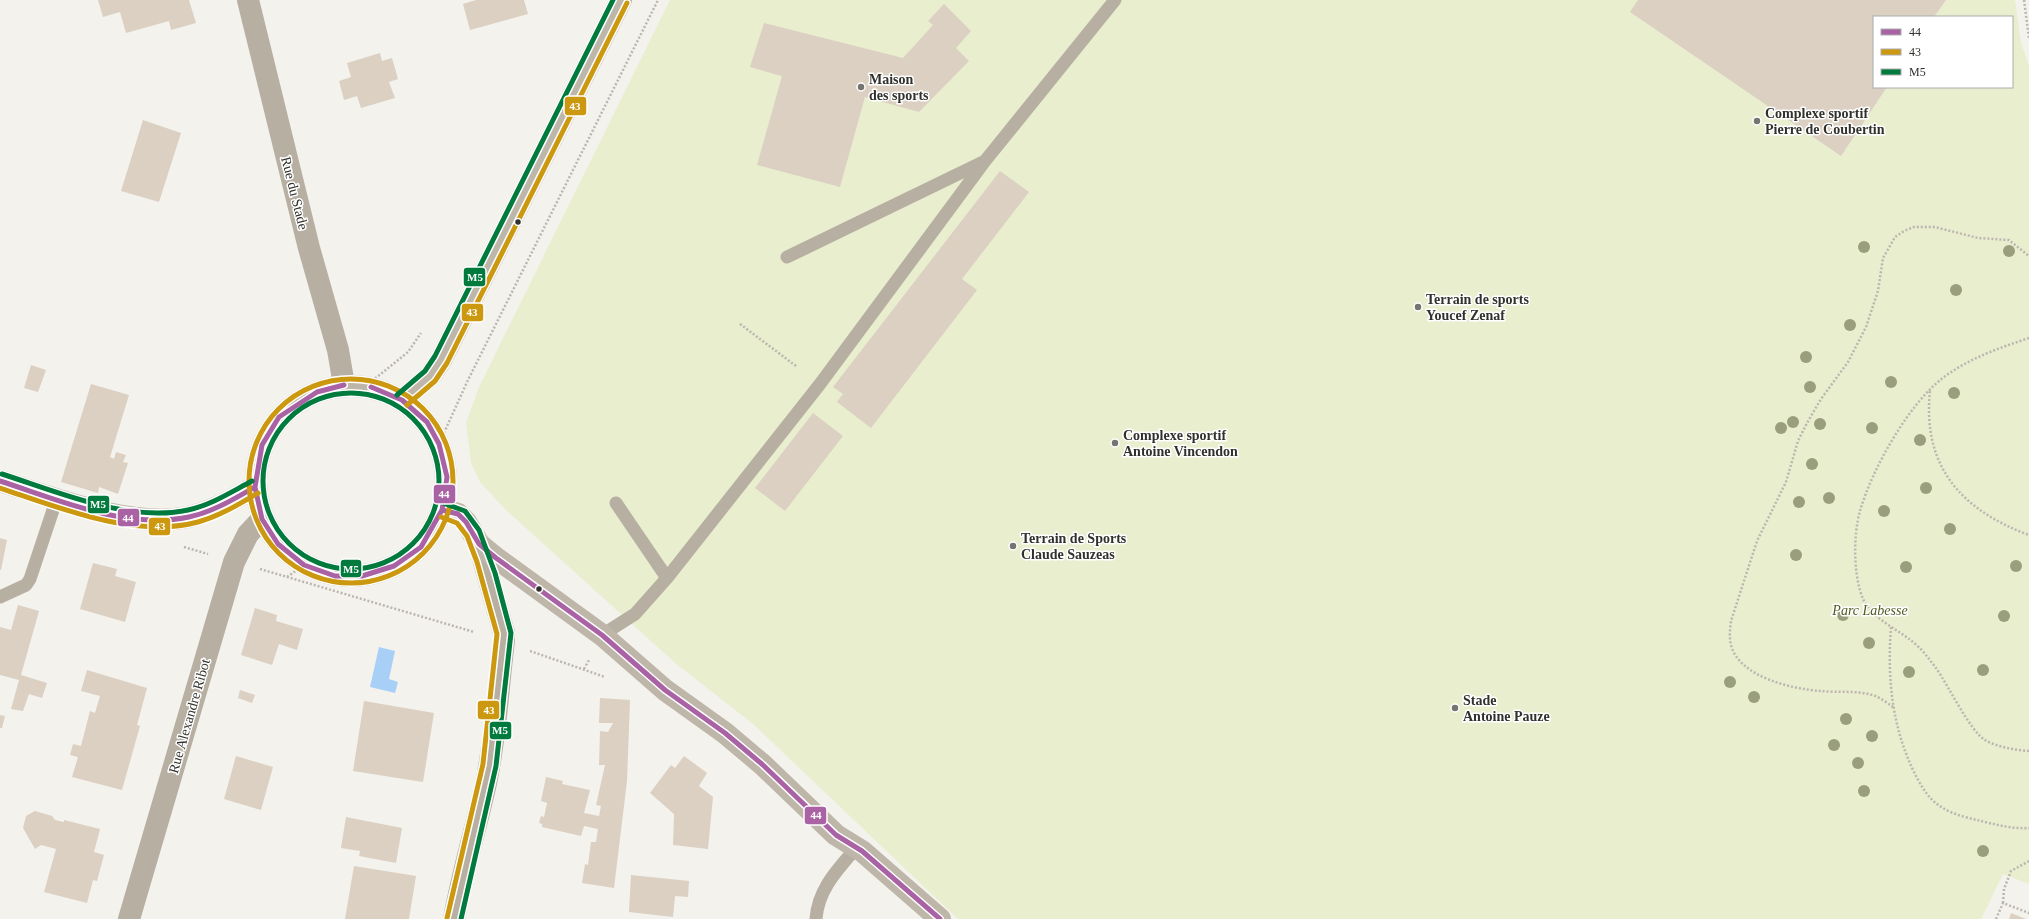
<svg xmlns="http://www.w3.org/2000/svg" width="2029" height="919" viewBox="0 0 2029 919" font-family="Georgia,serif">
  <rect width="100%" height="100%" fill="#f3f2ed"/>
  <path fill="#e9eecf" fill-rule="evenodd" d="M670,0H2015L2021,43L2029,66V884L2003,874L1981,919H958L753,724L674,662L506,510L480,482L471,463L466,423L479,387ZM1874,17H2012V87H1874Z"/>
  <path fill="#a8d0f7" d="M379,647L395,651L389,679L398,682L395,693L370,687Z"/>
  <path fill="#dbd0c2" d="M98,0H189L196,23L171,30L169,21L126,33L120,12L103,17Z
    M476,0H524L528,14L470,30L463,4Z
    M1638,0H1946L1934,17H1874V87H1887L1841,156L1630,12Z
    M944,4L971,31L956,48L969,61L919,112L865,97L840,187L757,165L782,76L750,67L764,23L903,58L933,25L928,21Z
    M380,53L382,61L392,58L398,79L389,82L395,98L361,108L357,96L344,100L339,81L351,77L347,63Z
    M143,120L181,133L159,202L121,191Z
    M1000,171L1029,192L962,279L977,290L871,428L837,402L843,394L833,387Z
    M31,365L46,370L38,392L24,388Z
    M91,384L129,395L110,457L114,459L116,452L126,455L123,462L128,463L118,494L99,487L98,493L61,482Z
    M813,413L843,436L785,511L755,488Z
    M0,538L7,540L1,570H0Z
    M93,563L117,569L115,576L136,582L125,622L80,609Z
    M18,605L39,611L21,675L47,683L42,698L29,694L23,711L11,709L19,680L0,675V627L11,630Z
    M255,608L277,615L276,621L303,629L297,650L279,644L272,665L241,655Z
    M87,670L147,688L137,725L140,726L122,790L72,777L78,757L70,755L73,744L81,746L90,711L95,713L100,696L81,691Z
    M240,690L255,695L252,703L238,698Z
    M600,698L630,700L627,781L614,888L582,883L585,864L588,865L591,842H596L598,829L584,826L581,836L542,827V824L539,823L541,816L544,817L547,803L541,801L546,777L563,781L562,784L590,790L584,813L599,816L601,806L596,805L605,765H599L600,731L608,732L613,723H599Z
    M364,701L434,713L423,782L353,771Z
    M0,715L5,716L2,728H0Z
    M236,756L273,767L261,810L224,799Z
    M684,756L707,773L699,786L713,797L708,849L673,845L674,814L650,793L671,765L675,768Z
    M35,811L52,816L55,820L64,822V820L100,829L94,852L104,855L97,881L93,880L87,903L44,892L56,849L41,845L35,849L23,828L26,816Z
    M346,817L402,828L396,863L359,856L360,851L341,848Z
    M354,866L416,876L409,919H345Z
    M631,875L689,881L688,897L675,896L673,917L629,912Z
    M2011,913L2026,919H2009Z"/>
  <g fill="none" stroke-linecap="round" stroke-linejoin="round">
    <path stroke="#bcb6ae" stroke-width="2.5" stroke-dasharray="2 2" stroke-linecap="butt" d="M2024,0L2029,38
      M740,324L796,366
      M2029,338C1999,348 1970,358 1944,377C1909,403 1872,469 1860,511C1853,535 1853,578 1864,601C1874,620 1898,629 1914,643C1923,650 1929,659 1936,668C1948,685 1970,731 1985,740C1997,747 2015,750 2029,751
      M372,381L408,352L421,333
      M1930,391C1922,466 1961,510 2029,535
      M439,444L468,380L658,0
      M184,547L208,554
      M260,569L474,632
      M287,577L304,565
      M1891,627C1887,679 1892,729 1916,776C1923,789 1930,801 1943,808C1954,815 1969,818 1981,821C1997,825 2013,829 2029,828
      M530,651L605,677
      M584,669L589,660
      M1893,707C1887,703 1880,697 1872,695C1856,690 1838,693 1821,691C1792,689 1739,677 1731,645C1729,637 1730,629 1731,621L1757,541L1786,482L1798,441L1807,423L1821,399L1848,362L1866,327L1878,291L1883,258L1895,237L1904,231L1914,227H1935L1978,238L2009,240L2029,256
      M2003,903L2004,889L2011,871L2029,861
      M1996,919L2003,903L2029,913"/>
    <path stroke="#b7afa2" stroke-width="13" d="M787,257L985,161L1115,0
      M616,503L667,578
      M0,597L26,585L30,579L57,498
      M602,635L635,614L667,578L820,384L985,161
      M816,919C818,889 838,869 857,847"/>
    <path stroke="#b7afa2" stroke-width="22" d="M248,0L309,248L338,350L344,385
      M129,919L234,562L248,534L262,519
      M454,919C462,873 476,828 486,783C496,736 498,688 504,641V633L479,544"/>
    <path stroke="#beb6a9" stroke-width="22" d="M256 481a95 95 0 1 1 190 0a95 95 0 1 1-190 0Z
      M402,400L430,376L441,360L621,0
      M0,481C55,498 131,529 188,517C212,512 233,499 255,487
      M442,510L458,514L466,522L479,544L496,558L602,635L665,690L725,733L763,765L836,835L862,851L940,919"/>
    <g stroke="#fff" stroke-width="8">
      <path id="bus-1" d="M344,385L317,392L279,417L262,445L255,487L262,519L278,544L304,565L335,576H362L394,566L421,547L442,510L447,477L439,444L427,422L402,400L371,387
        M0,481C59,500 126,530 189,517C213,512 234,499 255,487
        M442,510L458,514L466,522L479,544L496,558L602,635L665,690L725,733L763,765L836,835L862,851L940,919"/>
    </g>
    <g stroke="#fff" stroke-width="8">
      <path id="bus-2" d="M249 481a102 102 0 1 1 204 0a102 102 0 1 1-204 0Z
        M407,405L435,381L447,363L627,3
        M0,488C60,508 135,539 198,522C220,516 239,504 258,493
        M441,517L457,523L467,536L477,562L497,634L483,764L447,918"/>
    </g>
    <g stroke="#fff" stroke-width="8">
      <path id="bus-3" d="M263 481a88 88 0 1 1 176 0a88 88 0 1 1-176 0Z
        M397,395L425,371L435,356L613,0
        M2,474C58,492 129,523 188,510C211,505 231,492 252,481
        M443,503L465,511L479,530L495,573L511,633L496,766L461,919"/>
    </g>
    <use href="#bus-1" stroke="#a963a5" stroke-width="5"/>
    <use href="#bus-2" stroke="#cb9810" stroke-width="5"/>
    <use href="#bus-3" stroke="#007b3d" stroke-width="5"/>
  </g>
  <g fill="#9a9e7d">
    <circle cx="1864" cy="247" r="6"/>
    <circle cx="2009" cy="251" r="6"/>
    <circle cx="1956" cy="290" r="6"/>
    <circle cx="1850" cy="325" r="6"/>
    <circle cx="1806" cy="357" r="6"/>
    <circle cx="1891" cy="382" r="6"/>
    <circle cx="1810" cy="387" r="6"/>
    <circle cx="1954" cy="393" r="6"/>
    <circle cx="1793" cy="422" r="6"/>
    <circle cx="1820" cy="424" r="6"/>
    <circle cx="1781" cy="428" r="6"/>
    <circle cx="1872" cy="428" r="6"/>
    <circle cx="1920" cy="440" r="6"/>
    <circle cx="1812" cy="464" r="6"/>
    <circle cx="1926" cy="488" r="6"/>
    <circle cx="1829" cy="498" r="6"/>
    <circle cx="1799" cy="502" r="6"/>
    <circle cx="1884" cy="511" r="6"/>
    <circle cx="1950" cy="529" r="6"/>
    <circle cx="1796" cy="555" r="6"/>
    <circle cx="2016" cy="566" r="6"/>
    <circle cx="1906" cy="567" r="6"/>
    <circle cx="1843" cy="615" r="6"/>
    <circle cx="2004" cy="616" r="6"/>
    <circle cx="1869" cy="643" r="6"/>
    <circle cx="1983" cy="670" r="6"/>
    <circle cx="1909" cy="672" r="6"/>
    <circle cx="1730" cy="682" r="6"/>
    <circle cx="1754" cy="697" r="6"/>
    <circle cx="1846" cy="719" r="6"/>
    <circle cx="1872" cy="736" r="6"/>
    <circle cx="1834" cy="745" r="6"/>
    <circle cx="1858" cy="763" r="6"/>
    <circle cx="1864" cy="791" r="6"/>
    <circle cx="1983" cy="851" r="6"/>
  </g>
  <g fill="#747470" stroke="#fff" stroke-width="1.5">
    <circle cx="861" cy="87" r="4"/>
    <circle cx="1757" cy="121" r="4"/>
    <circle cx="1418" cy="307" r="4"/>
    <circle cx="1115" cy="443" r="4"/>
    <circle cx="1013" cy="546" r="4"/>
    <circle cx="1455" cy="708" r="4"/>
  </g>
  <g fill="#30302c" stroke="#fff" stroke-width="1.5">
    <circle cx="518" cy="222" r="3.5"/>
    <circle cx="539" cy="589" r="3.5"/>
  </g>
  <g text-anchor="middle" stroke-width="3" stroke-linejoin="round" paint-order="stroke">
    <g font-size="14" font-weight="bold" fill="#30302c" stroke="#fff" text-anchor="start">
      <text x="869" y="84">Maison<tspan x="869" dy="16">des sports</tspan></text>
      <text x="1765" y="118">Complexe sportif<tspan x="1765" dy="16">Pierre de Coubertin</tspan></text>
      <text x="1426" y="304">Terrain de sports<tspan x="1426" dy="16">Youcef Zenaf</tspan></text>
      <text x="1123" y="440">Complexe sportif<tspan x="1123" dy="16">Antoine Vincendon</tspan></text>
      <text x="1021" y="543">Terrain de Sports<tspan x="1021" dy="16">Claude Sauzeas</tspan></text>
      <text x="1463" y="705">Stade<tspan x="1463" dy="16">Antoine Pauze</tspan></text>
    </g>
    <g font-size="14" fill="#30302c" stroke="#fff">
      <text transform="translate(295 193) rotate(76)" y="5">Rue du Stade</text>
      <text transform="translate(189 716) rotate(-74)" y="5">Rue Alexandre Ribot</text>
    </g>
    <g font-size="14" font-style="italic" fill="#525a21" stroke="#fff">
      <text x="1870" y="615">Parc Labesse</text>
    </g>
  </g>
  <g stroke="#fff" stroke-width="1.5">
    <rect x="564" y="96" width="23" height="20" rx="4" fill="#cb9810"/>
    <rect x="463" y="267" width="23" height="20" rx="4" fill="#007b3d"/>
    <rect x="461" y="303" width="23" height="19" rx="4" fill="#cb9810"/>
    <rect x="433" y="484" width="23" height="20" rx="4" fill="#a963a5"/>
    <rect x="87" y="495" width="23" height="19" rx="4" fill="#007b3d"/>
    <rect x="117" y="508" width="23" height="19" rx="4" fill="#a963a5"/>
    <rect x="148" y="517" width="23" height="19" rx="4" fill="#cb9810"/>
    <rect x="340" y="559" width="22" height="19" rx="4" fill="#007b3d"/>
    <rect x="477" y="700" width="23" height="20" rx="4" fill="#cb9810"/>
    <rect x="489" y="721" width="23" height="19" rx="4" fill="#007b3d"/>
    <rect x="804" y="806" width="23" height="19" rx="4" fill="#a963a5"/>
  </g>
  <g font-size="11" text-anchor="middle" font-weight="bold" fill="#fff">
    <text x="575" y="110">43</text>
    <text x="475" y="281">M5</text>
    <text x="472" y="316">43</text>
    <text x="444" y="498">44</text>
    <text x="98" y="508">M5</text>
    <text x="128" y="522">44</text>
    <text x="160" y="530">43</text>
    <text x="351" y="573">M5</text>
    <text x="489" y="714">43</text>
    <text x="500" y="734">M5</text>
    <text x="816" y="819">44</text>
  </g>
  <rect x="1873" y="16" width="140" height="72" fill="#ffffff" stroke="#acacab"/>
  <rect x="1881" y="29" width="20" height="6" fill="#a963a5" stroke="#acacab"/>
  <text x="1909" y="36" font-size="12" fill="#30302c">44</text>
  <rect x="1881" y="49" width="20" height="6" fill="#cb9810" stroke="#acacab"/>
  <text x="1909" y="56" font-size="12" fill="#30302c">43</text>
  <rect x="1881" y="69" width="20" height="6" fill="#007b3d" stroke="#acacab"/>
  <text x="1909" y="76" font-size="12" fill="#30302c">M5</text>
</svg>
